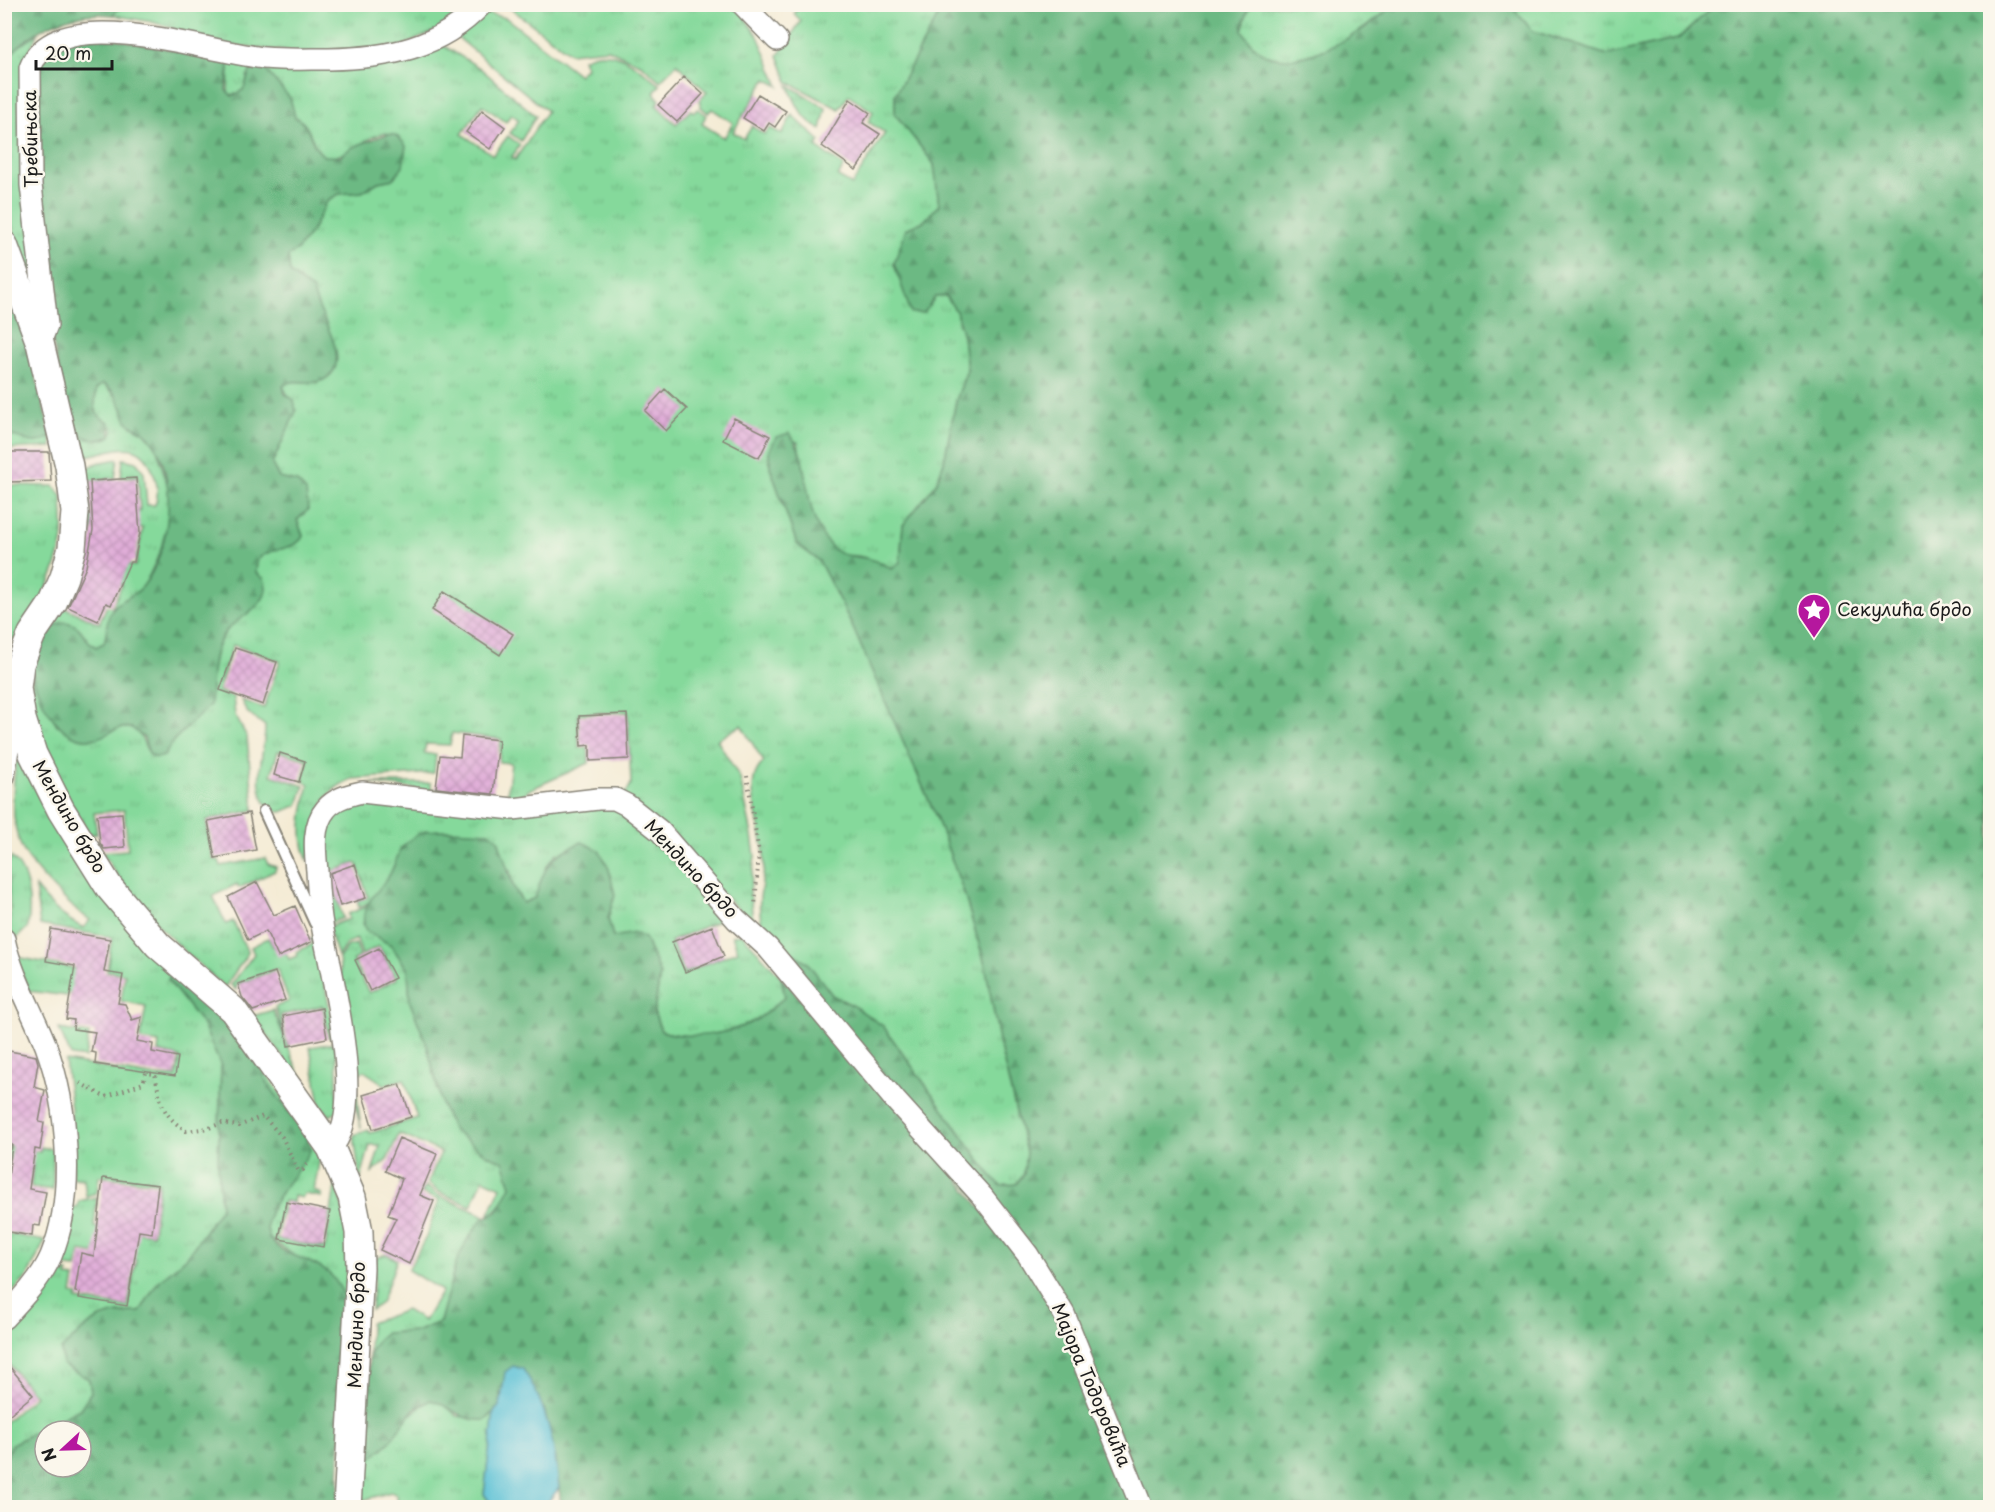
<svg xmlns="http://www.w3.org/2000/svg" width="1995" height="1512" viewBox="0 0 1995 1512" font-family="'Playpen Sans',sans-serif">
  <defs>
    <pattern id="grass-tufts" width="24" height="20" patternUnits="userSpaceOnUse" patternTransform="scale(1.5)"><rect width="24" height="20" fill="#85d99b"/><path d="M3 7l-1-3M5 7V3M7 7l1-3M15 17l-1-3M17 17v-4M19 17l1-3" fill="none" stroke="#72ba85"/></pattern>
    <pattern id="forest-firs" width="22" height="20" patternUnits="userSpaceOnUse" patternTransform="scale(1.5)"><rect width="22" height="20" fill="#6cb983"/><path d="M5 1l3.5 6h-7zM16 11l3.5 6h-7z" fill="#5d9e71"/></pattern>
    <pattern id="building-cross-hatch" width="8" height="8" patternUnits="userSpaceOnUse" patternTransform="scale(1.5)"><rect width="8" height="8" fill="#e0add8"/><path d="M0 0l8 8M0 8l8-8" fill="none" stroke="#c094b9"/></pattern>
  </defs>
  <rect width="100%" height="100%" fill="#fbf7ec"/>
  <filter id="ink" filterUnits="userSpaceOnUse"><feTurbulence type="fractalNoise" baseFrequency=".0167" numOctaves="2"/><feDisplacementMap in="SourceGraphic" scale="12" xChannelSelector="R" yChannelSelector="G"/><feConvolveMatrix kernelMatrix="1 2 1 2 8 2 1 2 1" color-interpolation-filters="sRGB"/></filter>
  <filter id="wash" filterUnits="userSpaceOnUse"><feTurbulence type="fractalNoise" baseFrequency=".008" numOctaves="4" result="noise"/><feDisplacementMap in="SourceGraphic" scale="24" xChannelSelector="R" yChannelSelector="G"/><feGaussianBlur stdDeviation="1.35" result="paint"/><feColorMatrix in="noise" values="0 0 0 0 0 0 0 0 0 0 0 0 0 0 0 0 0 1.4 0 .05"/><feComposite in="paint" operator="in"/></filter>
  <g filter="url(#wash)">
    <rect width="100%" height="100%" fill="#f4ebd4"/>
    <path fill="url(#grass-tufts)" stroke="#507a5c" stroke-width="1.5" d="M121,4L466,5L440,29L402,46L305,53L228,45L152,22L113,15Z
      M506,5H736L758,36L779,86L766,79L733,132L744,139L752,126L764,134L770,128L782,134L792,115L820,141L816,147L844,166L838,177L852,185L885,133L868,122L873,112L849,95L839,109L788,82L778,55L801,21L794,14L800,5H944L895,95V114L934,164L939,205L924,221L906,229L935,297L946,296L956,311L963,336L967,370L956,401L944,462L936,484L903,525L900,562L892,569C881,563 870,558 858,556C852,555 844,556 839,554C811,542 802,469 798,442L777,437L769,452L770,467L797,544L819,561L850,621L937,819L964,893L985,964L1001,1051L1026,1152L1024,1174L1016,1184L1001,1186L987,1170L883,1026L852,1005L833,996L807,962L794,954L785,960C776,948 765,934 761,920C756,897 766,878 764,855C762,834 754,812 753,791C753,779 755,770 764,762L741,725L717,740L740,778L752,835L755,856L750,891L753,923L615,790L626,793L631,784L628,712L578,714L579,748L588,747L589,763L529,790L515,801L368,783H431V789L507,797L511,763L499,762L501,739L452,733L450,745L426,744L424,753L436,755L434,773L352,779C314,794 317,825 308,861C297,837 303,809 309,784L302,781L308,760L278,751L271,775L304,786L298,805L282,812L272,811C248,790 266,751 265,726L247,712L241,700L264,708L280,661L233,645L218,691L233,697L235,715L247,737L254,810L206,820L213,860H219L221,866L265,858L268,864L276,867L275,871L239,888L237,884L213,896L226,924L233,921L248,953L225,987C176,945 136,908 102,852L128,850L124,810L94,813L97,834L90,835C66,794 36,751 30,704C29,693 31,681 32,671L33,681L57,725L99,737L115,728H132C145,736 143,748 152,757L164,756L173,741L209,705C212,678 210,646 231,626C240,617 252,611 260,602L264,579L256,573L257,561C267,546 296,552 303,536L297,520L304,514L291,481L279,478L272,464L296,411L283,386C296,376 308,387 323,380C357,363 317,315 313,291L290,273L288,257L297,250L311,232L328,200L339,194L362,192L378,182L393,179L387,133C365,135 343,162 324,156C309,145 313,125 295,117L290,98L247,76L246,85L239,95L228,94L229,68L226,60L444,46L480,68L536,116L521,141L510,133L519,120L511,114L506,122L482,105L462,134L493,155L508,136L520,145L512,157L515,160L547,111L456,36L485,13L506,18L579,75L586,67L583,59C611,42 639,67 660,85L654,93L660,100L656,105L676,124L691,110L694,112L698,109L706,115L702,124L724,138L733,123L712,109L708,113L701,107L699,101L707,92L677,64L660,81L642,65L608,49L570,53Z
      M1254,5H1393C1367,31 1286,83 1253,46C1249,41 1246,35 1242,30L1248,9Z
      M1510,5H1715L1678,39L1607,55L1533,31Z
      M38,33L27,55L35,293L5,206L4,61L17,48Z
      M788,85L826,108L821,129C803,122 795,102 788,85Z
      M103,384L117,397L132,426L144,432L156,446L170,494L168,522L160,552L148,578L142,589L113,607L104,643L96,647L88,641L47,632L63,607L99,623L107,606L112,607L122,585L84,568L75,581L82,555L135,566L143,528L94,519L90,536H86L87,516L140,512L138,476L121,477L123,459L136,462L144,472L147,505H155C159,495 157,482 153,472C139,431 108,455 79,457L69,416L88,439H106L113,432L112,427L97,415L94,401L96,389Z
      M4,434C22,436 34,449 51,436L52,447L5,449Z
      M118,459L115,478L88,480L90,510H87L82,471L97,463Z
      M4,485L54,486L62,496C62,511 65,528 62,543C55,582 31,621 5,649Z
      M23,758L171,972L168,980L203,1025L221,1066L218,1164L221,1208L187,1257L157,1283L140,1312C99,1311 90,1323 61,1350L63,1365L89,1379L91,1392L80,1409L12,1444L5,1460V1422L35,1396L5,1359V1333L53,1269L68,1272L67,1277L75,1278L72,1294L78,1295L77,1300L128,1307L136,1260L80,1251L77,1268L55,1266L73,1207H77L79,1201L97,1197L94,1227L153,1234L159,1183L99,1176L97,1193L86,1196L84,1179L73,1178L71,1109L65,1061L150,1076L176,1077L180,1057L158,1052L159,1043L140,1040L146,1006L121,1001L125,974L107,971L112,937L40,925L35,887C49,904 62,918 84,928L90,920C69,906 31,868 21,846C11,823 12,787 16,763Z
      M346,802L590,804L631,814L725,918L671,941L684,973L738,951L732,935L742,934L781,977L785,997C775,1004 766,1014 756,1020C729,1036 690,1040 661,1031L654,1012L660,975L645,938L613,937L608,918L615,895L557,853L547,866L535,898L523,903L513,886L510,871L458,832L425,831L401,848L389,877L368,903L359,907L357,901L368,897L357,863L322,874L323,822Z
      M11,857C30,872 31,906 28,927L15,940L17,957L83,970L78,994L68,993L67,996L29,991L11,947L8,865Z
      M329,875L343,918L327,924L322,878Z
      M367,906L363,924L366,931L391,945L408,970L410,1002L427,1045L442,1105L453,1130L487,1155L503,1161C506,1168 512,1177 511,1185C509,1197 497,1211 488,1216L501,1187L483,1179L471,1206L439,1192L428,1183L441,1152L399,1134L387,1160L372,1173L380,1145H370L360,1181L354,1135L368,1130L370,1133L417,1118L404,1079L385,1085L364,1071L354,1075L361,1128L351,1090L339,958L348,946L356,944L360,956L353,960L369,993L397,979L379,946L362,955L357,939L347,943L338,956L328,927L349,919L348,914Z
      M314,936L336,1037L329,1038L323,1006L281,1015L285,1039L275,1007L289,1001L277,969L237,984L236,990L231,985L254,954L251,947L268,938L273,947L281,944L289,959L297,956L296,952L313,944L311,938Z
      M273,1010L305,1088L253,1016Z
      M59,1029L89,1034L85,1058L71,1056Z
      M336,1038L338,1111L330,1116L320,1104L310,1047L334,1043Z
      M246,1043L317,1147L320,1157L314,1191L322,1194V1197L304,1194L302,1198L294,1196L293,1202L284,1201L276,1239L325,1248L336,1181L349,1236L346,1298L316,1265L304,1262L269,1238L266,1223L275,1201L311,1149L304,1132L270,1087Z
      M5,1145L40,1152L41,1147L53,1149V1190L31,1187L33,1164L6,1159L5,1169Z
      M401,1181L423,1191L426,1186L438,1195L487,1217L482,1219L456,1263L440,1322L418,1331L386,1333L376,1342L369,1355L370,1323L406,1310L424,1321L442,1291L408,1270L426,1237L439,1200L400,1184Z
      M4,1233L45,1241L27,1277L5,1300Z
      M386,1254L397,1260L381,1303L371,1310L376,1258Z
      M431,1400L444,1404L457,1416L486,1420L494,1412L484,1494L493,1507H398L397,1495L391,1492L360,1501L366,1445L371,1458C393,1439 404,1414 431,1400Z"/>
    <path fill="url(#forest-firs)" stroke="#446a50" stroke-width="1.5" fill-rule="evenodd" d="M5,4H121V5L113,15C71,10 32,28 5,61Z
      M944,5H1254L1248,10L1242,30C1246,35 1249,41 1253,45C1286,83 1367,31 1393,5H1510L1533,31L1607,55L1678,39L1715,5H1990V1507H1149L1074,1326L785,960L794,954L807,962L833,996L852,1005L883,1026L987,1170L1001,1186L1016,1184L1024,1174L1026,1152L1001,1051L985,964L964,893L937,819L850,621L819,561L797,544L770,467L769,451L776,437L789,433C814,460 798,519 836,551C844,558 865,556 876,561C882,563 887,566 892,569L900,562L903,525L936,484L944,462L956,401L967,370L963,336L956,311L946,296L935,297L924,313H911L894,264L906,229L924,221L939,205L934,164L895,114V95Z
      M79,32L226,60L229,68L226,90L232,96L243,90C249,80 246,64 263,67L290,98L295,117C313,126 308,145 324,156L340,157C349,147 357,145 369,141C386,135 393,127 406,146L403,166L393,179L378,182L362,192L339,194L328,200L311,232L297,250L288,257L290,273L313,291C317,315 357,363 323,380C308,387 296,376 283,386L285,394L294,400L296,411L272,464L279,478L297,482L306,491L308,510L297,520L303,536C296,552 267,546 257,561L256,573L264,579C275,604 238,616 225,632C210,652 212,681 210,705L173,741L164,756L157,758L149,754L144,738L132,728C117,725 111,734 97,738C62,747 37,700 32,671C38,655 50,609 76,626C85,632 86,643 96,647L104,643C108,632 105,622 111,611C118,599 135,597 143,586C171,551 179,474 150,438C144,430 136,429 128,423C121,410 119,392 103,384L96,389C96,410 89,411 110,423L111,436C98,443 84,440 75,428C67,417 65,398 62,384C35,280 38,169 38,62Z
      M4,277L29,349L51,436C33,450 23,436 5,434Z
      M447,830L489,832L498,839L513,886L523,903L535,898C546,864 548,857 582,842L599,850L609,869L615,895L608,918L613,937L635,933L645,938L660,975L654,1012L661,1031C690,1040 727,1035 754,1021C765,1015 775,1005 785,997L781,977L991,1213L1048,1294L1138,1507H561L556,1459L544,1408L500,1393V1405L486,1420C459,1422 454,1407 431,1400L414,1409L388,1444L371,1458L366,1445L369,1355L376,1342L386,1333L418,1331L440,1322L456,1263L467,1240L482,1219L497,1212L511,1186L503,1161L487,1155L453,1130L442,1105L427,1045L410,1002L408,970L391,945L366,931C356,906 379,893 390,874C397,861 398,848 411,839C422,830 433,830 447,830Z
      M171,972L224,1017L246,1043L270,1087L304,1132L311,1149C301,1169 285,1184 275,1202C245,1256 306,1251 331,1275C337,1281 341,1291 346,1298L338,1507L5,1508V1460L12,1444L80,1409L91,1392L89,1379L63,1365L61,1350C90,1323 99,1311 140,1312L157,1283L187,1257L221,1208L218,1164L221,1066L203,1025L168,980ZM45,1431H81V1467H45Z"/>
    <path fill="#58c0d5" stroke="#3a6e78" stroke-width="1.5" d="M513,1366L523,1369C547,1404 555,1445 559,1488L544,1507H493L484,1494L494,1412L500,1405L505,1372Z"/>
    <g id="blocks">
      <path fill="url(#building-cross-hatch)" d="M684,77L703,94L677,122L658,105Z
        M758,94L786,111L775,127L769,123L764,131L743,118Z
        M850,99L870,113L863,123L880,134L856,170L822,146Z
        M482,110L505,127L490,149L466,132Z
        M665,389L687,409L666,431L645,411Z
        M734,418L770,436L759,458L723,440Z
        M6,452H49L51,481L7,482Z
        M136,478L140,533L134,562H130L111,605L106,603L98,621L68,607L86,567L93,530L90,481Z
        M444,591L513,634L500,655L432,610Z
        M235,648L277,662L263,705L220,690Z
        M627,714L629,759L590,761V745L581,746L579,716Z
        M462,736L499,740L493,794L436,788L440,755L460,757Z
        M280,753L305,761L299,782L274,775Z
        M122,813L125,847L104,849L100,843L97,815Z
        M249,813L256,850L215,858L208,821Z
        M355,864L366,898L340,906L330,873Z
        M257,882L274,915L295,906L311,942L278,957L266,931L248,940L228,897Z
        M712,926L724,956L685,972L672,942Z
        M51,929L110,939L104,972L123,975L118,1003L125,1004L132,1020L142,1017L137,1041L153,1044L152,1052L178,1057L175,1076L95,1064L96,1053L91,1052L95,1032L73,1029L74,1020L66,1019L75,966L46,961Z
        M379,948L395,978L370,991L355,960Z
        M275,972L285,1000L253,1011L242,997L238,984Z
        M322,1008L327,1038L288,1046L283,1016Z
        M4,1050L36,1056L38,1063L34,1087L45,1090L39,1122L44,1123L40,1150L35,1149L29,1189L46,1192L40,1226L33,1225L32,1236L4,1231V1186H7L12,1145L4,1144Z
        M400,1084L411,1117L373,1129L363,1095Z
        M399,1138L437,1154L420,1195L434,1201L409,1264L380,1250L396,1218L388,1215L402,1179L385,1171Z
        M103,1178L158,1185L152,1233L139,1231L127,1306L79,1298L80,1293L75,1292L81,1253L94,1256Z
        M286,1202L330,1211L323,1247L279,1239Z
        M4,1360L33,1395L4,1419Z"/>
    </g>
  </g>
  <g filter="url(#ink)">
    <use href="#blocks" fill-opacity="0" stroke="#888478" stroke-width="1.5"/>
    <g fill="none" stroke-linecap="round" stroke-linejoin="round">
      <g stroke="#888478" stroke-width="14">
        <path id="service" d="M264,811L315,923"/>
      </g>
      <g stroke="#888478" stroke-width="24">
        <path id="minor" d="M742,4L777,40
          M40,343L47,325L31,185L30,68C56,0 202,51 264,58C285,60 307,59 328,59C387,58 440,49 482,4
          M4,776L11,728L22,719
          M4,939C12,977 32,1010 46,1046C68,1106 76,1196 51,1256C41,1279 21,1300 4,1318
          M331,1148C367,1113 332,977 323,930C319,910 318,891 317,871C315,851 312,825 326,809C335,798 349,795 362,792L513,809L598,799H615L627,805L660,831L736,919L768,948L895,1100L982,1196L1028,1255L1064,1314L1142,1508"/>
      </g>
      <g stroke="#888478" stroke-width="30">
        <path id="tertiary" d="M4,245L40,343L69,466L75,512L72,548L64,577L53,603L32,634L20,664L17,688L22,719L33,754L61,810L109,887L158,945L233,1010L331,1148L352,1197L359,1232L360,1268L347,1508"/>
      </g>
      <path stroke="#888478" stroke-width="4" stroke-dasharray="1.5 4.5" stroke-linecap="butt" d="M747,776L759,853L755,905
        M80,1083L105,1097L143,1083L146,1073L155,1074C161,1103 161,1114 186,1131L209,1128L222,1123L239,1126L263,1116L282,1137L298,1170H303L309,1161"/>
      <use href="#service" stroke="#fff" stroke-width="10"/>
      <use href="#minor" stroke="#fff" stroke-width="21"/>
      <use href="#tertiary" stroke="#fff" stroke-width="27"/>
    </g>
  </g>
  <defs>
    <g id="sight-pin" transform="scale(1.725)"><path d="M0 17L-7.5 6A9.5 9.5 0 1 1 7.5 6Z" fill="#b5179e" stroke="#fbf7ec"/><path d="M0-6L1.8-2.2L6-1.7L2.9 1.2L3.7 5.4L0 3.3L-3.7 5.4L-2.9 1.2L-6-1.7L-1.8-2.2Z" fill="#fff"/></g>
  </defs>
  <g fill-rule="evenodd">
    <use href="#sight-pin" x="1814" y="610"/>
  </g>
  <g text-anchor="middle" stroke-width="5" stroke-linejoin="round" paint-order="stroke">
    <g font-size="18" fill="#1c1c1c" stroke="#fbf7ec">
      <text transform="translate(31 139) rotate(-91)" y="6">Требињска</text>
      <text transform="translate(69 817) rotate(60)" y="6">Мендино брдо</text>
      <text transform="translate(691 869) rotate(47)" y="6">Мендино брдо</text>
      <text transform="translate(357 1325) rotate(-88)" y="6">Мендино брдо</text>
      <text transform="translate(1091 1385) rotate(67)" y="6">Мајора Тодоровића</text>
    </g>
    <g font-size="18" fill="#1c1c1c" stroke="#fbf7ec" text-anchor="start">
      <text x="1837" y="616">Секулића брдо</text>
    </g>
  </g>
  <rect width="1995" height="1512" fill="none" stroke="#fbf7ec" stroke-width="24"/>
  <g transform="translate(63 1449) rotate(248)"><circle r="28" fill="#fbf7ec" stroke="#a29f99" stroke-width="1.5"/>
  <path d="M0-4.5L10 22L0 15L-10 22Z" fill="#b5179e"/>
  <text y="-9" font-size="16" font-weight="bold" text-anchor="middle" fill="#1c1c1c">N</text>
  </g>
  <path d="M36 60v9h76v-9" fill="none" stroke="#1c1c1c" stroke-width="3"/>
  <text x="45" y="60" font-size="18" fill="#1c1c1c" stroke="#fbf7ec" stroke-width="4.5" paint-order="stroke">20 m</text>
</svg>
